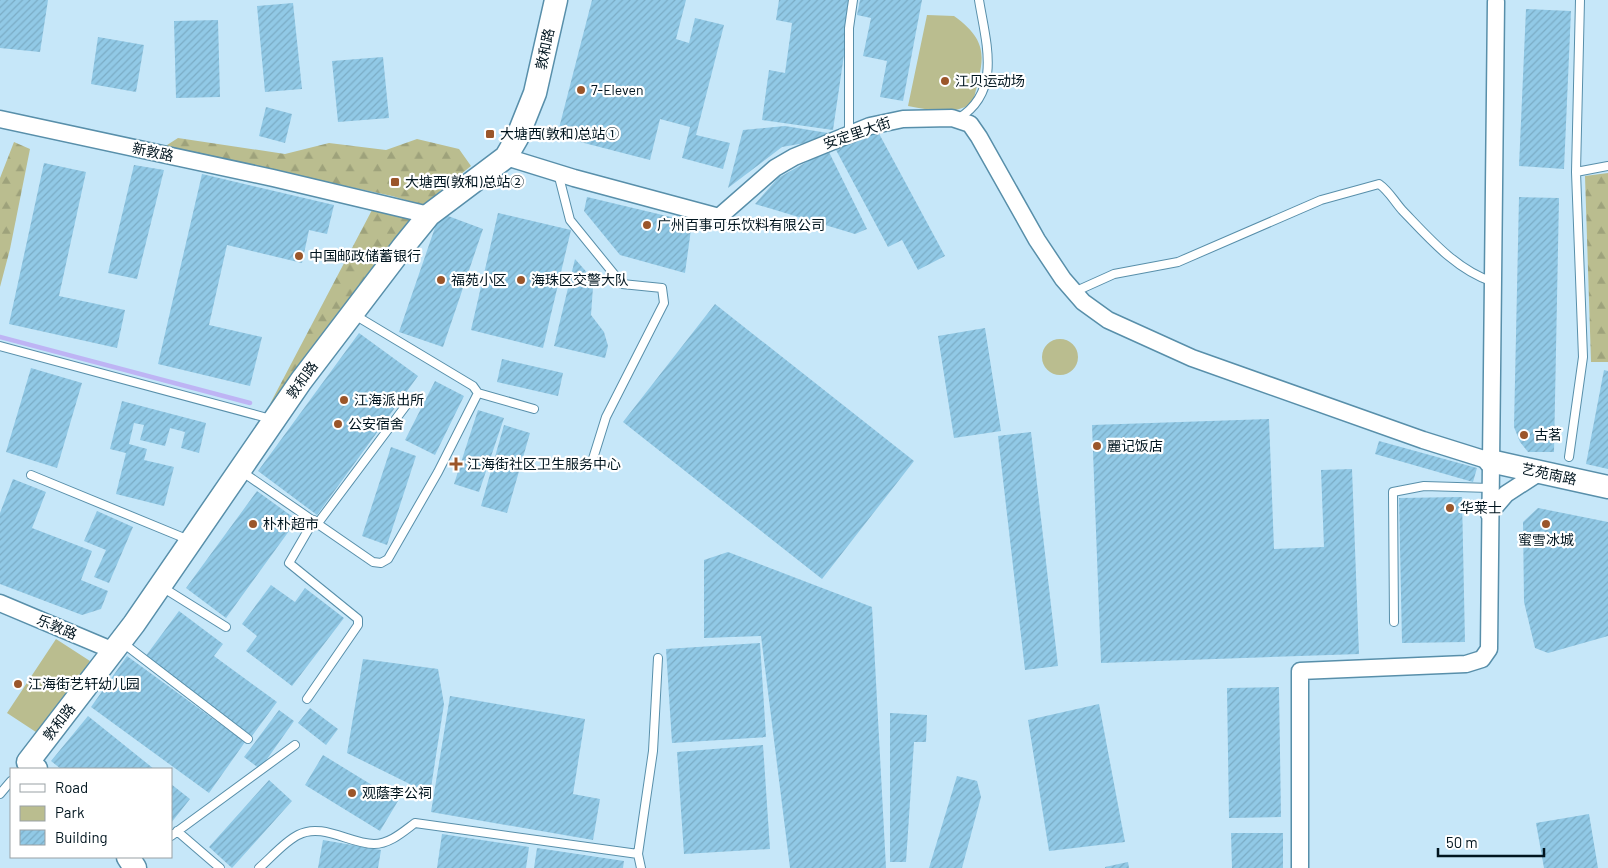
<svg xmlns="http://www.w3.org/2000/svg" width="1608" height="868" viewBox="0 0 1608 868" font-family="Barlow,'Noto Sans SC',sans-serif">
  <defs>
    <pattern id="forest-firs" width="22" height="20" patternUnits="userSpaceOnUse" patternTransform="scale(1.25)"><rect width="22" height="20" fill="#babd8f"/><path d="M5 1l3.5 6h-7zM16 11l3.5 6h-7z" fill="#9ea27b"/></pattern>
    <pattern id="building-hatch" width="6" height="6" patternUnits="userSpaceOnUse" patternTransform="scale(1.25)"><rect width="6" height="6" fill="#91c9e6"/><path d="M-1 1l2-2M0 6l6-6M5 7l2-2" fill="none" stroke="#7bacc5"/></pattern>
  </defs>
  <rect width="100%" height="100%" fill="#c6e7f9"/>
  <path fill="#babd8f" d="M927,15L954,16C993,44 982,62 973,103C952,116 931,110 908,106Z
    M1042 357a18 18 0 1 1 36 0a18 18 0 1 1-36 0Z
    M56,639L90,661L42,736L7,713Z"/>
  <path fill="url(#forest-firs)" d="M178,138L285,154L329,143L386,150L417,139L459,149L471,166L440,191L426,206L392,196L164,147Z
    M14,142L30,149L10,249L0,287V178Z
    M1608,173V362H1591L1585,176Z
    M372,210L410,216L413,224L296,382L270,404Z"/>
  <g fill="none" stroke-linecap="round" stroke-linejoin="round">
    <path stroke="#beb4f4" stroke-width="4.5" d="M0,337L250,403"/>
  </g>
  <path fill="url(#building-hatch)" d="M0,0H48L40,52L0,48Z
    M592,0H686L676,39L689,43L695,18L724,25L696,135L730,143L723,169L682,158L690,127L660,119L650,160L557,136Z
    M779,0H852L833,130L762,120L769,70L785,73L792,23L776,20Z
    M860,0H922L903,101L880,97L887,61L863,56L871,18L857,15Z
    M293,3L302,89L265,92L257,6Z
    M1526,9L1571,11L1564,169L1519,166Z
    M218,20L220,97L176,98L174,21Z
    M98,37L144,45L136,92L91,84Z
    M383,57L389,118L338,122L332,61Z
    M266,107L292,114L285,143L259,136Z
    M785,126L828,133L822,140L782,147L728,188L743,130Z
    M876,128L945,256L918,270L902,240L888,247L836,150Z
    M828,150L867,229L855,234L755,204L778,178Z
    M44,163L86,172L59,296L125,310L117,348L9,324Z
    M134,165L164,170L137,279L108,273Z
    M202,174L334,205L327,234L309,230L302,263L227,245L209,325L262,337L250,386L158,364Z
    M587,197L692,222L685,273L620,255L584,211Z
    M1519,197L1559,198L1554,452H1528L1520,442L1514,427Z
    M440,213L483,229L443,347L399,332Z
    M498,213L571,230L543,348L471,330Z
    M575,259L591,277L593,287L591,315L604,332L608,346L605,358L554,346Z
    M715,304L914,461L822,579L623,422Z
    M985,328L1001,431L954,438L938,336Z
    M359,333L418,376L317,515L258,471Z
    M502,359L563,373L558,396L497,382Z
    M31,368L82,383L57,468L6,452Z
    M1604,370L1608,371V469L1586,464Z
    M435,381L464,396L435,455L405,440Z
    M122,401L206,423L199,453L181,448L185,432L170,428L165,446L140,440L144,425L134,423L129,444L147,449L144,460L174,467L164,506L116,494L126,453L110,449Z
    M478,410L504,418L479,492L454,484Z
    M1269,419L1274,549L1324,547L1321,470L1352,469L1359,654L1101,663L1092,425Z
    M504,425L530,433L507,513L481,506Z
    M1031,432L1058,666L1025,670L998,436Z
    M1379,441L1477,468L1473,482L1375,454Z
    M391,447L416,456L387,545L362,536Z
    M13,479L46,492L32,528L92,551L81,580L108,591L101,609L82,615L0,584V513Z
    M257,491L297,520L226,618L186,588Z
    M1462,497L1465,642L1402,643L1399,498Z
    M1538,508L1608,522V636L1548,653L1535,648L1524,602L1523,522Z
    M97,511L133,527L109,583L94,577L106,550L84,541Z
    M728,552L872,607L886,868H790L761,636L704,638V560Z
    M271,585L295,602L305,588L344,618L292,686L246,651L257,636L242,624Z
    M179,611L223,644L214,656L277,702L252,736L145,657Z
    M760,643L766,737L672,743L666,649Z
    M127,656L245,742L209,793L91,707Z
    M363,659L438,669L444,704L430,794L347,753Z
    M1279,687L1281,817L1229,818L1227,688Z
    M450,696L585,719L573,794L600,799L593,840L431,812Z
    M1099,704L1125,842L1049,851L1028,720Z
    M310,708L338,729L326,745L298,723Z
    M279,710L294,721L260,769L244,757Z
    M890,713L927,715L926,742H914L906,862H890Z
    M88,716L154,769H61L51,761Z
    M763,745L770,849L684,854L677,752Z
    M323,755L398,801L380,831L305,785Z
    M957,776L977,781L981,797L962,868H929Z
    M269,780L292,801L232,868L209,847Z
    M171,784L190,799L171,823Z
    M1589,814L1598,868H1544L1536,823Z
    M1231,833H1283V868H1232Z
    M442,834L529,847L526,868H437Z
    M323,840L381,850L378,868H318Z
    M537,848L624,861L623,868H534Z
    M1128,862L1129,868H1105V867Z"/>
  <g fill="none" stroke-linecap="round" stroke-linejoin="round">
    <g stroke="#588faa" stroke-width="10">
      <path id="lane" d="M959,118C1002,91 986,43 979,0
        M849,135V28L853,0
        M1576,172L1580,0
        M558,173L570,220L622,284L662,288L664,303L606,417L591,465
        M1074,292L1114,274L1178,262L1321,200L1379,184C1389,191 1394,201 1402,210C1428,237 1456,270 1493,282
        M0,346L271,419
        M478,393L534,409
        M1569,457L1583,357L1576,172L1608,166
        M241,471L373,562L381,563L388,559L438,472L478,393L473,386L353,314
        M31,475L189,540
        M318,523L410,400
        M162,587L226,627
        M1394,622L1393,492L1424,486L1490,488
        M123,643L248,739
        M307,699L358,625V619L289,563L314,520
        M0,794L11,781
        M177,831L220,868
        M171,836L295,745
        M259,868C271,858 284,842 298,835C322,822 350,844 374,844C390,844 404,831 415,823L638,854
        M641,868L638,854L653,751L658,658"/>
    </g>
    <g stroke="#588faa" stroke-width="19">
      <path id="street" d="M0,119L273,178L429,215
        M506,157L574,178L719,217L775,168L794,157L870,126L903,119L952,118L970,124L979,137L1037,240L1063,279L1083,302L1108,320L1192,358L1423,440L1490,461
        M1489,514L1506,494L1540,472
        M0,603L114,651
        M1300,868V671L1466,664L1482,659L1489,649L1496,2"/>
    </g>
    <g stroke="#588faa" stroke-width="25">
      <path id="secondary" d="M1490,461L1608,487
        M36,769L28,762L134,624L301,381L403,247L429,215L506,157L517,138L535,93L556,0
        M128,857L135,868"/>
    </g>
    <use href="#lane" stroke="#fff" stroke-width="8"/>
    <use href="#street" stroke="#fff" stroke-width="16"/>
    <use href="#secondary" stroke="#fff" stroke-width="22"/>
  </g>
  <g fill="#9b562a" stroke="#fff" stroke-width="2">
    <circle cx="945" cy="81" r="5"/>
    <circle cx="581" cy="90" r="5"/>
    <rect x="485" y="129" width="10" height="10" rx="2.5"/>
    <rect x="390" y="177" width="10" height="10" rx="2.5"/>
    <circle cx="647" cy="225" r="5"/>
    <circle cx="299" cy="256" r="5"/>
    <circle cx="441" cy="280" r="5"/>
    <circle cx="521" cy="280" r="5"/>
    <circle cx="344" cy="400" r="5"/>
    <circle cx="338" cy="424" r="5"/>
    <circle cx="1524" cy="435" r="5"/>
    <circle cx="1097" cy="446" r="5"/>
    <path d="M453.5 456.5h5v5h5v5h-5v5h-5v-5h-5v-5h5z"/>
    <circle cx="1450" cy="508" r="5"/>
    <circle cx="253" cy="524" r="5"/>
    <circle cx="1546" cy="524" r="5"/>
    <circle cx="18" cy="684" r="5"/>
    <circle cx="352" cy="793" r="5"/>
  </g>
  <g text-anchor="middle" stroke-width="4.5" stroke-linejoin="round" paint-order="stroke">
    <g font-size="14" fill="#01151f" stroke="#fff">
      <text transform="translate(545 49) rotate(-78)" y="5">敦和路</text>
      <text transform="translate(857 133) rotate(-19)" y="5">安定里大街</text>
      <text transform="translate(153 152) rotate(12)" y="5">新敦路</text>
      <text transform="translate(302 380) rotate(-54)" y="5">敦和路</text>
      <text transform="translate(1549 474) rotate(12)" y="5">艺苑南路</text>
      <text transform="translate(57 627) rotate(23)" y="5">乐敦路</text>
      <text transform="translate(59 722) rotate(-52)" y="5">敦和路</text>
    </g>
    <g font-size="14" fill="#01151f" stroke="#fff" text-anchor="start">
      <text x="955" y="86">江贝运动场</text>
      <text x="591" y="95">7-Eleven</text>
      <text x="500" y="139">大塘西(敦和)总站①</text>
      <text x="405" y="187">大塘西(敦和)总站②</text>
      <text x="657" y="230">广州百事可乐饮料有限公司</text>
      <text x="309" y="261">中国邮政储蓄银行</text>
      <text x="451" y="285">福苑小区</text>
      <text x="531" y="285">海珠区交警大队</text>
      <text x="354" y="405">江海派出所</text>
      <text x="348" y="429">公安宿舍</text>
      <text x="1534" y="440">古茗</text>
      <text x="1107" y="451">麗记饭店</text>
      <text x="467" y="469">江海街社区卫生服务中心</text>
      <text x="1460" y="513">华莱士</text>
      <text x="263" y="529">朴朴超市</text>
      <text x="1546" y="545" text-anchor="middle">蜜雪冰城</text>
      <text x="28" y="689">江海街艺轩幼儿园</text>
      <text x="362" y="798">观蔭李公祠</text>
    </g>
  </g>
  <rect x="10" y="768" width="162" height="90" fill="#ffffff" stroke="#99a1a5"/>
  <rect x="20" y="784" width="25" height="8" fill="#ffffff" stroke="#99a1a5"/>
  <text x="55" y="793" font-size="15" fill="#01151f">Road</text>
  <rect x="20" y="806" width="25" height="15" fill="#babd8f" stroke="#99a1a5"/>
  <text x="55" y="818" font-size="15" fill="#01151f">Park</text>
  <rect x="20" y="830" width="25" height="15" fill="url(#building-hatch)" stroke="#99a1a5"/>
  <text x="55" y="843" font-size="15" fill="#01151f">Building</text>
  <path d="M1438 848v8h106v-8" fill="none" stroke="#01151f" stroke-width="2.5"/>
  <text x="1446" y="848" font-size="15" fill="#01151f" stroke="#ffffff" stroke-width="4" paint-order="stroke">50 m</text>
</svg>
